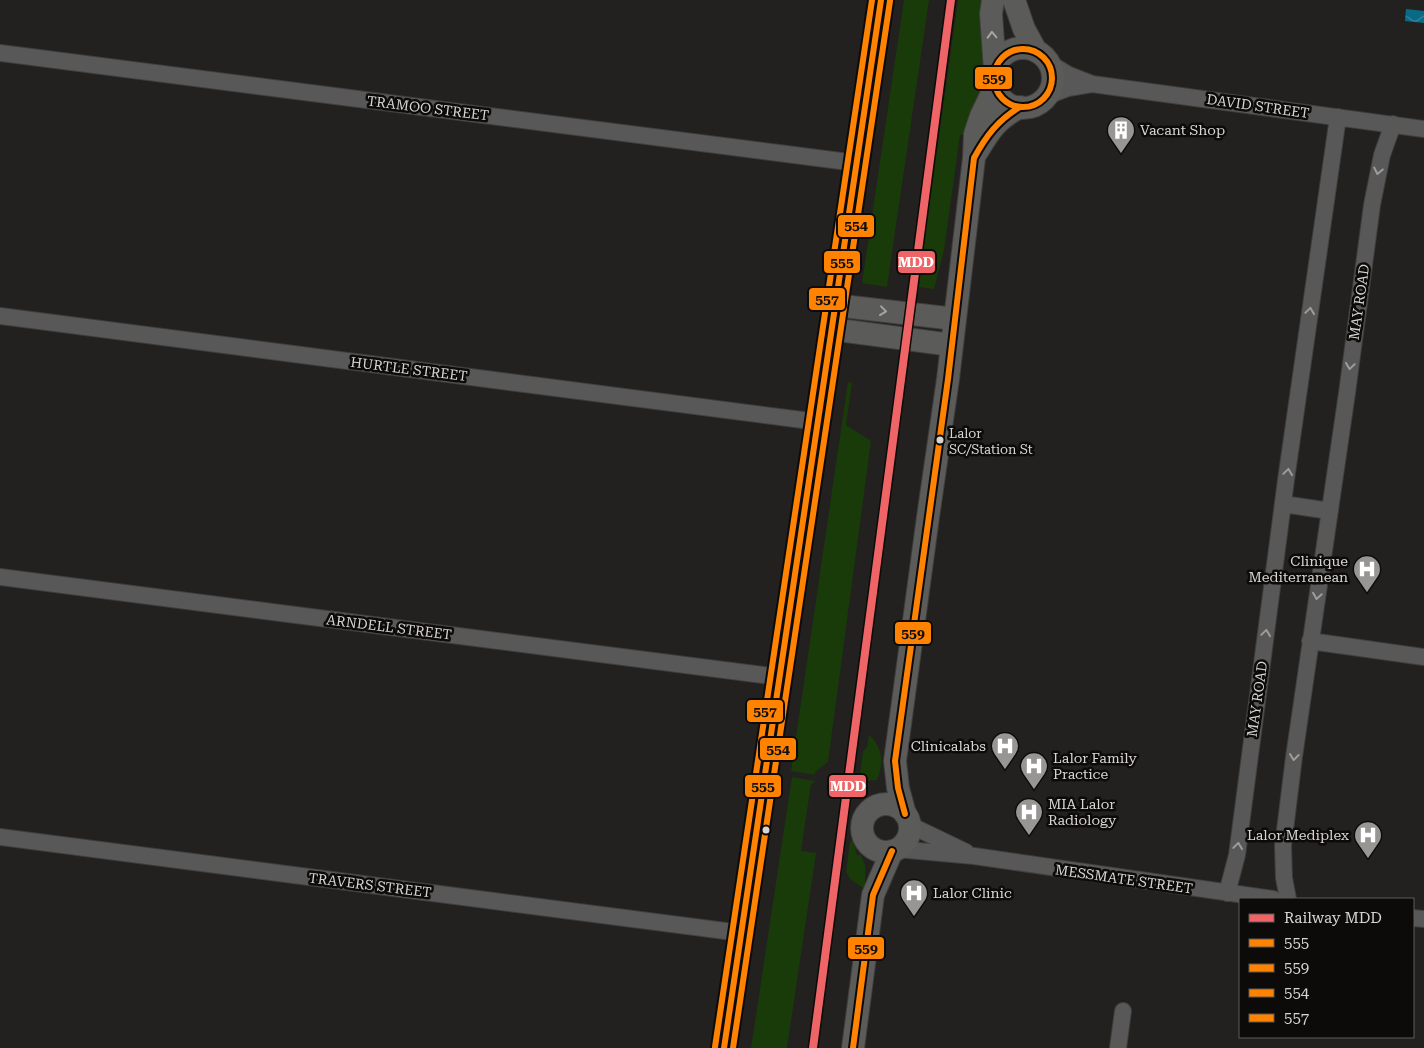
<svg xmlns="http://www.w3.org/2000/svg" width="1424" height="1048" viewBox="0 0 1424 1048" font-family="'Roboto Serif',serif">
  <defs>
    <pattern id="water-waves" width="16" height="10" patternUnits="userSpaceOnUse" patternTransform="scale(1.25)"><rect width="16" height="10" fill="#096a88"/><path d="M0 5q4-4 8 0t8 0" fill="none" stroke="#38859d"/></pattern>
  </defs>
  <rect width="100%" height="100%" fill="#23211f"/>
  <path fill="#193a09" d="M904,0H929L887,287L862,283Z
    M958,0H986L983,89L966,135H960L944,250L934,289L918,287Z
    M848,382L852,383L846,425L871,441L828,762L815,772V775L791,771Z
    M869,735C883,747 884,764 877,780L859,781L863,751L867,747Z
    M792,777L816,781L811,784L801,851L816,853L787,1048H751Z
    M850,841H853L857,855H861L865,865V886L863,888L850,879L846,872Z"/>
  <path fill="url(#water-waves)" d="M1406,9L1424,11V23L1405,21Z"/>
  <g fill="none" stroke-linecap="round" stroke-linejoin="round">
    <g stroke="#3f3e3c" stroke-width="18">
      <path id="street" d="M0,53L856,163
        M1049,63L1069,75L1092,84L1424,129
        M1047,96L1068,88L1092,84
        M0,316L818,422
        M1283,504L1330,511
        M0,577L779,677
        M1310,641L1424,657
        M910,825L966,852
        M0,837L741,933
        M897,849L974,856L1273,899
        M1227,893L1237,855L1286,480L1338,117
        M1288,899L1284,878L1283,846L1294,757L1347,393L1372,205L1382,155L1393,124
        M1413,918L1424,919
        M1118,1048L1123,1011"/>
    </g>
    <g stroke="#3f3e3c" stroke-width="24">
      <path id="secondary" d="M993,0L991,14L995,70
        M1014,0L1024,29L1036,51
        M993 78a30 30 0 1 1 60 0a30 30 0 1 1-60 0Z
        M977,152C990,130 997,119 1020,107
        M834,305L955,319
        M831,329L952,345
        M862 828a24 24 0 1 1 48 0a24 24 0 1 1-48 0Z
        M905,814L898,788L895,761L928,517L948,379L974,158L975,134L981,116L995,87
        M853,1048L873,895L892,851"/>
    </g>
    <g stroke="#3f3e3c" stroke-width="27">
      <path id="primary" d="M724,1048L881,0"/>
    </g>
    <use href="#street" stroke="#595859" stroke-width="16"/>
    <use href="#secondary" stroke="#5b5c5a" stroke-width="22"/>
    <use href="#primary" stroke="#5a5a59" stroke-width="25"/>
    <g stroke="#0d0b09" stroke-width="10">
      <path id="bus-1" d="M724,1048L881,0"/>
    </g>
    <g stroke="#0d0b09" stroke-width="10">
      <path id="bus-2" d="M994 78a29 29 0 1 1 58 0a29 29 0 1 1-58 0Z
        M905,814L898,788L895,761L948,379L974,158C986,136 998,120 1020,107
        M853,1048L873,895L892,851"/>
    </g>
    <g stroke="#0d0b09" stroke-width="10">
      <path id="bus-3" d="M733,1048L890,1"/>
    </g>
    <g stroke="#0d0b09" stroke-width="10">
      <path id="bus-4" d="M715,1047L872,0"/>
    </g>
    <use href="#bus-1" stroke="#ff8200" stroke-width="6"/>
    <use href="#bus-2" stroke="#ff8200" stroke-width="6"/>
    <use href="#bus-3" stroke="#ff8200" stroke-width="6"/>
    <use href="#bus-4" stroke="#ff8200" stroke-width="6"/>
    <g stroke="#0d0b09" stroke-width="11">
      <path id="rail-1" d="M813,1048L951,0"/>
    </g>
    <use href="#rail-1" stroke="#ef6466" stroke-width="8"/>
  </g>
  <defs><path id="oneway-chevron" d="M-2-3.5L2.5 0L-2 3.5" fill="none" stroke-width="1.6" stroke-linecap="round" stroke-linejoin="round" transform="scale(1.25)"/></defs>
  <g stroke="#a5a5a2">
    <use href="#oneway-chevron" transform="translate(992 35) rotate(-92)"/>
    <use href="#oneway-chevron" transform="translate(883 311) rotate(7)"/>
  </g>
  <g stroke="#9e9d9c">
    <use href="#oneway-chevron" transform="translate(1378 171) rotate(102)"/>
    <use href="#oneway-chevron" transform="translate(1310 311) rotate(-82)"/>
    <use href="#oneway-chevron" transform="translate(1350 366) rotate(98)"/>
    <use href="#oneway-chevron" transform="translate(1288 472) rotate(-82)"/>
    <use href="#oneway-chevron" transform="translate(1317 596) rotate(99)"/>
    <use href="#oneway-chevron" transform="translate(1266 633) rotate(-82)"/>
    <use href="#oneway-chevron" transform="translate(1294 757) rotate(97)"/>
    <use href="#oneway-chevron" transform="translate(1238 846) rotate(-82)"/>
  </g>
  <defs>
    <g id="building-pin" transform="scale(1.4375)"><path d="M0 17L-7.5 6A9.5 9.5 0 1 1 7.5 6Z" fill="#989693" stroke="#0d0b09"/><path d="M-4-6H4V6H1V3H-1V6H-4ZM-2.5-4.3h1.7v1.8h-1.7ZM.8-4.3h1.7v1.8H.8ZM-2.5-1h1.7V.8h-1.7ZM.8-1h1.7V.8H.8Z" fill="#fff"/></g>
    <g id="hospital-pin" transform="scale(1.4375)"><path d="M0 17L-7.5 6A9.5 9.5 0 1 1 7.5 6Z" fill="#989693" stroke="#0d0b09"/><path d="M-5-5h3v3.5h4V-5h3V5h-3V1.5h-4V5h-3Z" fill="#fff"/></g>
  </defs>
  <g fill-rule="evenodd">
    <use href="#building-pin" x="1121" y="130"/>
    <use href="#hospital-pin" x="1367" y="569"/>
    <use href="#hospital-pin" x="1005" y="746"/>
    <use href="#hospital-pin" x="1034" y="766"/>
    <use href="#hospital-pin" x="1029" y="812"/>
    <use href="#hospital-pin" x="1368" y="835"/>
    <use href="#hospital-pin" x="914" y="893"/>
  </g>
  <g fill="#d7d5d2" stroke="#0d0b09" stroke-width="2">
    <circle cx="940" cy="440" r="4.5"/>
    <circle cx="766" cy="830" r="4.5"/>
  </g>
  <g text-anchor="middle" stroke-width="5" stroke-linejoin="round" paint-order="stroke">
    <g font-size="13" fill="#d7d5d2" stroke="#0d0b09" text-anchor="start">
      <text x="949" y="438">Lalor<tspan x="949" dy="16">SC/Station St</tspan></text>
    </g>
    <g font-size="14" fill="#d7d5d2" stroke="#0d0b09">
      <text transform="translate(1258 106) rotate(8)" y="5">DAVID STREET</text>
      <text transform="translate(428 108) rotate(7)" y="5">TRAMOO STREET</text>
      <text transform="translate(1359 302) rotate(-82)" y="5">MAY ROAD</text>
      <text transform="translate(409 369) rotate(7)" y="5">HURTLE STREET</text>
      <text transform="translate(389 627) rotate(7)" y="5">ARNDELL STREET</text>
      <text transform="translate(1257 699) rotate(-82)" y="5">MAY ROAD</text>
      <text transform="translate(1124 879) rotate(8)" y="5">MESSMATE STREET</text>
      <text transform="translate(370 885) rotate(7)" y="5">TRAVERS STREET</text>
    </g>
    <g font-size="14" fill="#d7d5d2" stroke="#0d0b09" text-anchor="start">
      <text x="1140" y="135">Vacant Shop</text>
      <text x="1348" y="566" text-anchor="end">Clinique<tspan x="1348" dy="16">Mediterranean</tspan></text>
      <text x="986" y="751" text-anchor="end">Clinicalabs</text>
      <text x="1053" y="763">Lalor Family<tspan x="1053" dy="16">Practice</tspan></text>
      <text x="1048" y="809">MIA Lalor<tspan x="1048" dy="16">Radiology</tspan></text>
      <text x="1349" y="840" text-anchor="end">Lalor Mediplex</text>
      <text x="933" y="898">Lalor Clinic</text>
    </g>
  </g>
  <g stroke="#0d0b09" stroke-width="2">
    <rect x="974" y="66" width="39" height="24" rx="5" fill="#ff8200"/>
    <rect x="837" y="214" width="38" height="24" rx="5" fill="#ff8200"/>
    <rect x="823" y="250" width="38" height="24" rx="5" fill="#ff8200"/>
    <rect x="897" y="250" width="39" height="24" rx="5" fill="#ef6466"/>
    <rect x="808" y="287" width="38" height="24" rx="5" fill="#ff8200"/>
    <rect x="894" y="621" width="38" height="24" rx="5" fill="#ff8200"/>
    <rect x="746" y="699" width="38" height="24" rx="5" fill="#ff8200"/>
    <rect x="759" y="737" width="38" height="24" rx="5" fill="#ff8200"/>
    <rect x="744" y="774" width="38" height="24" rx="5" fill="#ff8200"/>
    <rect x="828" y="774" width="39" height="24" rx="5" fill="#ef6466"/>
    <rect x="847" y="936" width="38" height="24" rx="5" fill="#ff8200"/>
  </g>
  <g font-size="14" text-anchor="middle" font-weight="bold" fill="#fff">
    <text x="916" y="267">MDD</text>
    <text x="848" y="791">MDD</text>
  </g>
  <g font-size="14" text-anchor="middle" font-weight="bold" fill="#111">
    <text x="994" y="83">559</text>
    <text x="856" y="230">554</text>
    <text x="842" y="267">555</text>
    <text x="827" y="304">557</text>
    <text x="913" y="638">559</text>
    <text x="765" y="716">557</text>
    <text x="778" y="754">554</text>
    <text x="763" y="791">555</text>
    <text x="866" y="953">559</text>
  </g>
  <rect x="1239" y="898" width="175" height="140" fill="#0d0b09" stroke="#5e5c59"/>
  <rect x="1249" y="914" width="25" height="8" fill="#ef6466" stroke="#5e5c59"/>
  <text x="1284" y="923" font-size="15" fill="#d7d5d2">Railway MDD</text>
  <rect x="1249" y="939" width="25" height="8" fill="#ff8200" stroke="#5e5c59"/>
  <text x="1284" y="948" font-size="15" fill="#d7d5d2">555</text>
  <rect x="1249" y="964" width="25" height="8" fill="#ff8200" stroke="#5e5c59"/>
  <text x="1284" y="973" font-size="15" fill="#d7d5d2">559</text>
  <rect x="1249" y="989" width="25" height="8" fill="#ff8200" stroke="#5e5c59"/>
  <text x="1284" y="998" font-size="15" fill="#d7d5d2">554</text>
  <rect x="1249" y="1014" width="25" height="8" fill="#ff8200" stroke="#5e5c59"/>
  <text x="1284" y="1023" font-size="15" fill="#d7d5d2">557</text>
</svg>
